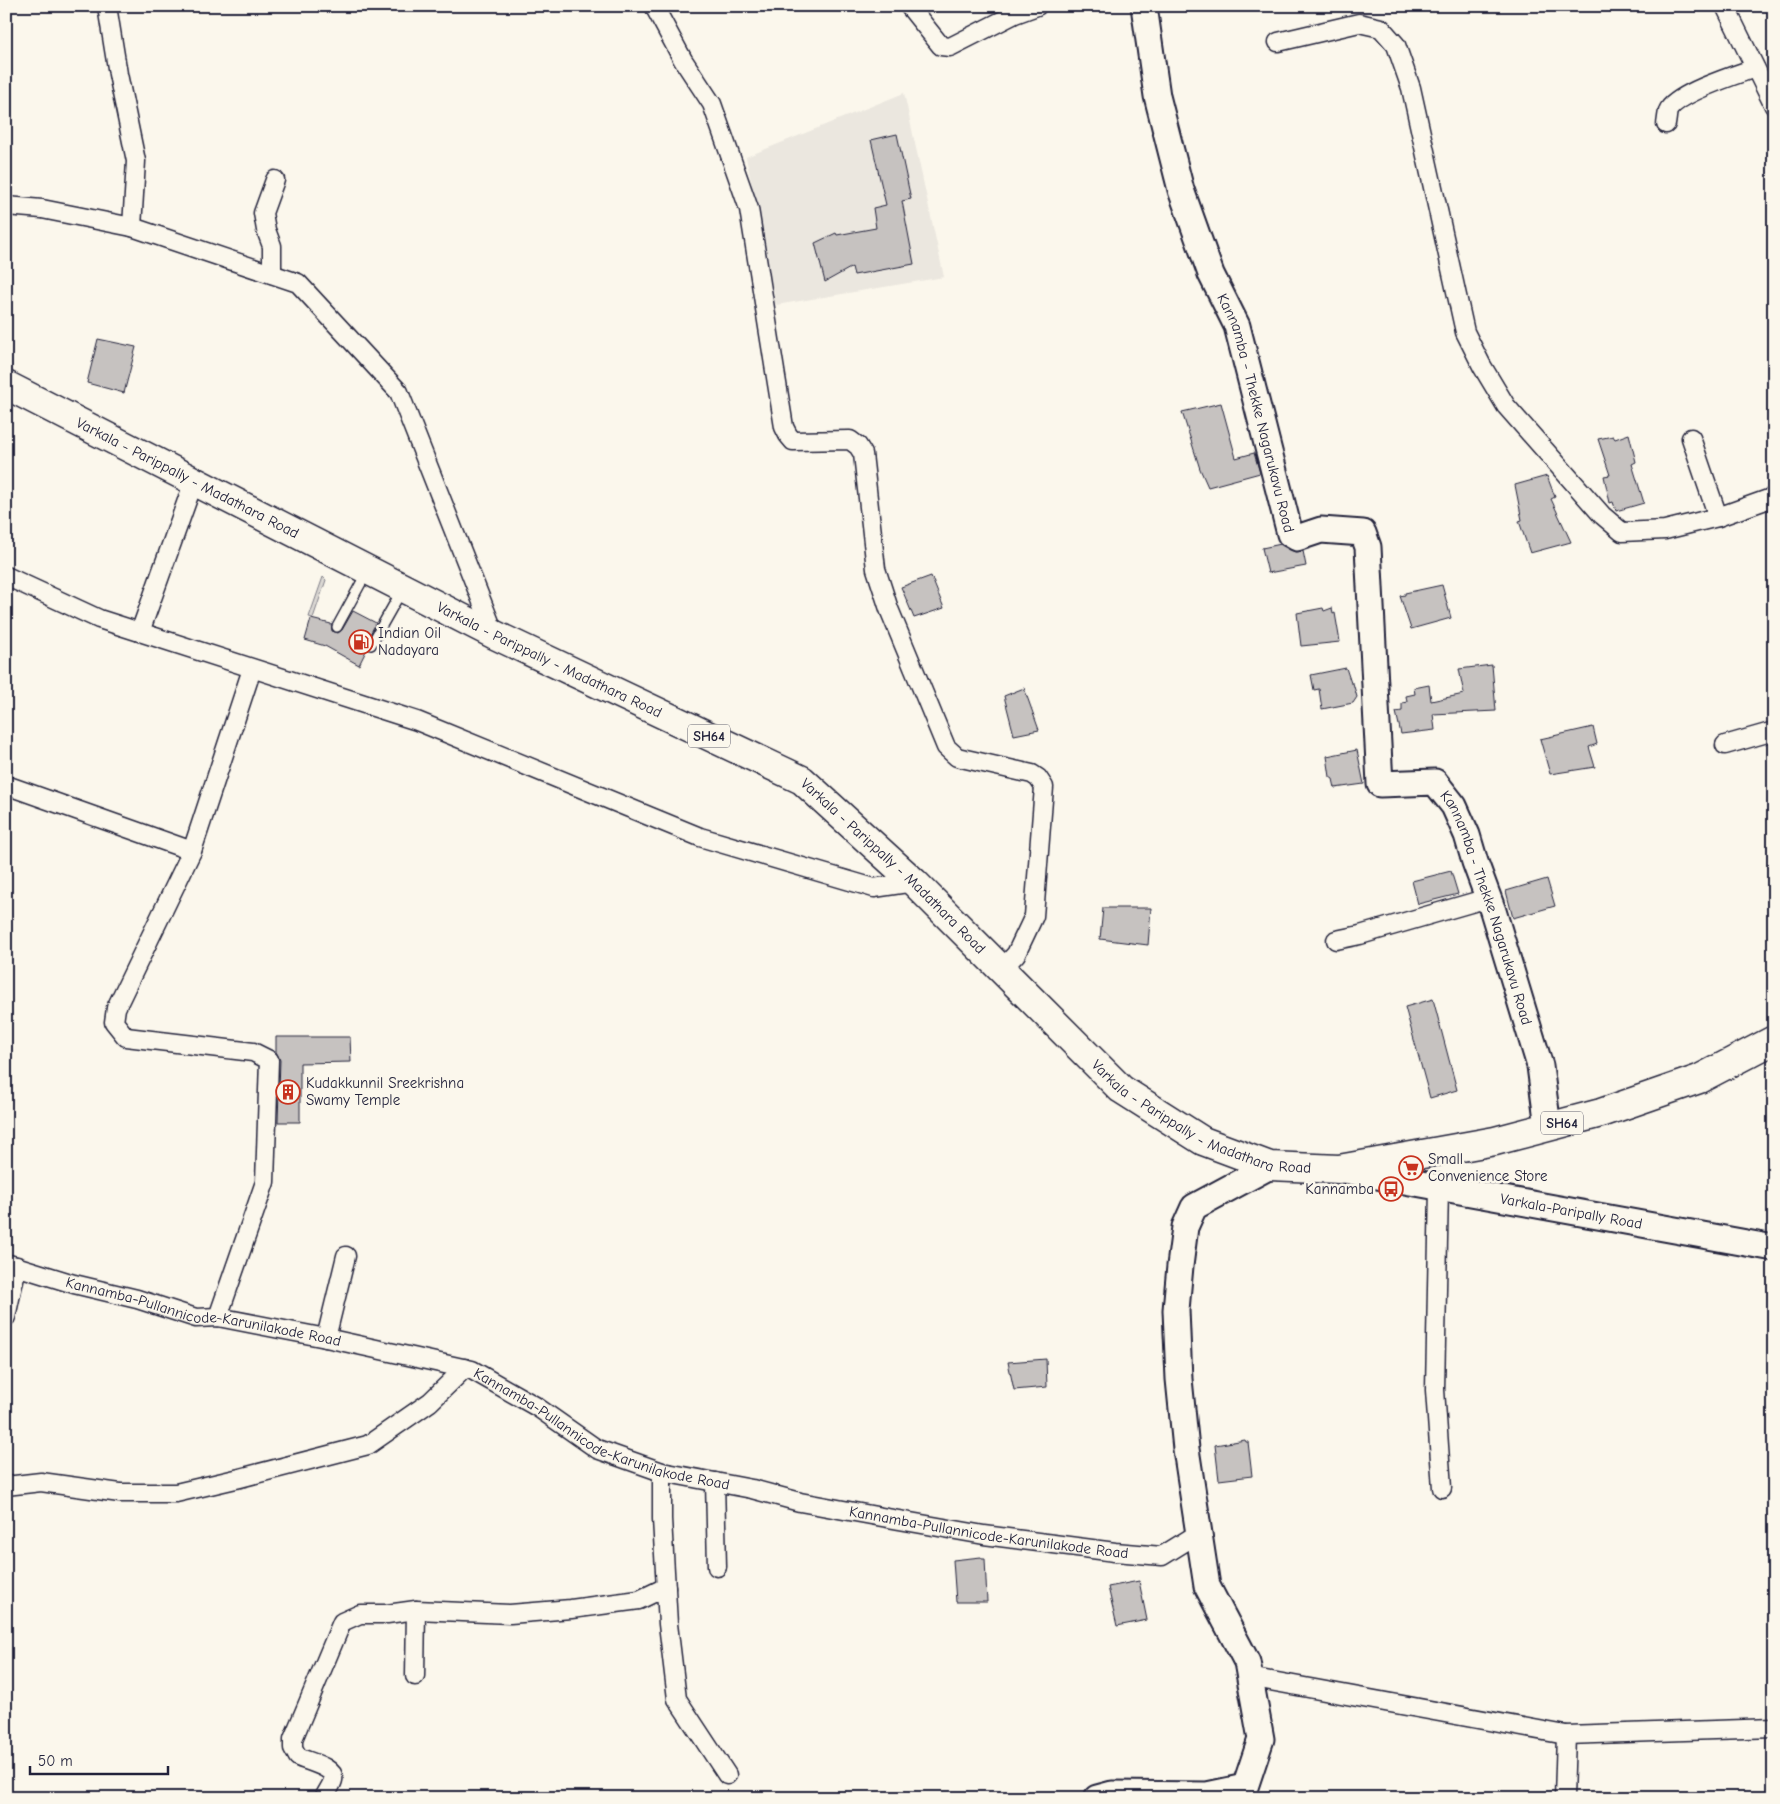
<svg xmlns="http://www.w3.org/2000/svg" width="1780" height="1804" viewBox="0 0 1780 1804" font-family="'Comic Neue',sans-serif">
  <rect width="100%" height="100%" fill="#fbf7ec"/>
  <filter id="ink" filterUnits="userSpaceOnUse"><feTurbulence type="fractalNoise" baseFrequency=".02" numOctaves="2"/><feDisplacementMap in="SourceGraphic" scale="10" xChannelSelector="R" yChannelSelector="G"/><feConvolveMatrix kernelMatrix="1 2 1 2 8 2 1 2 1" color-interpolation-filters="sRGB"/></filter>
  <g filter="url(#ink)">
    <path fill="#ebe7df" d="M904,93L944,277L776,305L746,157Z"/>
    <path fill="#dbd8d3" stroke="#7e7d87" d="M323,577L326,580L313,618L309,617Z"/>
    <path fill="#c6c2c0" stroke="#22223b" d="M897,134L911,199L902,201L914,264L854,275L852,267L825,282L815,243L836,233L837,235L876,228L873,208L886,205L871,140Z
      M98,339L136,347L124,393L87,383Z
      M1221,403L1236,458L1254,453L1260,473L1208,487L1200,469L1182,412Z
      M1629,434L1636,462L1632,464L1644,503L1616,511L1613,502L1610,503L1604,476L1610,475L1598,439L1613,436L1615,439Z
      M1547,476L1555,497L1551,499L1571,542L1530,553L1519,521L1522,520L1515,485Z
      M1281,544L1295,552L1303,551L1306,566L1268,573L1262,548Z
      M931,576L944,608L914,618L901,587Z
      M1442,585L1451,618L1411,629L1400,596L1405,595V593Z
      M1323,608L1324,611L1332,608L1333,614L1335,613L1340,642L1301,646L1297,613Z
      M353,611L376,623L366,642L365,646L367,649L359,665L325,646L305,640L311,619L331,624L332,631L338,633L342,630Z
      M1492,665L1496,711L1433,714L1435,730L1401,734L1396,712L1402,711V703L1407,702L1406,696L1415,694L1414,688L1429,685L1431,701L1464,694L1459,669Z
      M1346,668L1351,683H1353L1357,697L1353,703L1322,709L1319,689L1314,690L1311,675Z
      M1024,688L1039,730L1014,735L1004,696Z
      M1593,727L1597,744L1589,747L1595,767L1550,774L1540,739Z
      M1357,750L1364,784L1335,788L1333,779L1330,777L1327,756Z
      M1451,871L1458,894L1418,904L1412,881Z
      M1547,879L1555,906L1513,918L1506,891Z
      M1103,908H1151L1148,945L1100,939Z
      M1433,999L1457,1090L1430,1098L1405,1007Z
      M276,1037H350L351,1062L300,1063V1122H278L280,1060L276,1052Z
      M1046,1359L1047,1387L1014,1390L1008,1362Z
      M1245,1440L1246,1442H1248L1252,1476L1219,1480L1215,1445Z
      M981,1557L982,1559H985L987,1602H956L953,1560Z
      M1139,1581L1147,1620L1117,1626L1108,1587Z"/>
    <g fill="none" stroke-linecap="round" stroke-linejoin="round">
      <g stroke="#22223b" stroke-width="12">
        <path id="service" d="M337,627L367,572
          M371,645L402,590"/>
      </g>
      <g stroke="#22223b" stroke-width="21">
        <g id="minor">
          <path d="M107,6L118,74L136,161L132,227"/>
          <path d="M654,6L683,60L712,104L749,209L784,427L788,435L793,441L850,440L858,446L863,454L876,569L889,609L946,747L957,757L1032,774L1038,778L1044,787L1034,916L1016,954L1002,969"/>
          <path d="M909,6L941,46L950,47L1015,14L1037,6"/>
          <path d="M1725,6L1774,106"/>
          <path d="M1278,42L1359,23L1381,28L1396,45L1411,88L1465,332L1482,366L1506,406L1602,515L1622,532L1665,530L1718,517L1774,497"/>
          <path d="M1666,124C1667,120 1667,112 1669,109C1681,92 1735,75 1755,68"/>
          <path d="M6,206L42,209L132,227L298,283L399,392L495,635"/>
          <path d="M272,274V246L266,230L263,213L275,180"/>
          <path d="M1691,438L1718,517"/>
          <path d="M6,576L99,619L417,721L700,837L874,888L914,882"/>
          <path d="M140,632L194,481"/>
          <path d="M1725,745L1774,731"/>
          <path d="M6,785L192,851"/>
          <path d="M1336,940L1360,935L1488,898"/>
          <path d="M1439,1188L1435,1390L1442,1488"/>
          <path id="s1" d="M6,1263L74,1284L137,1299L196,1318L218,1317L326,1338L472,1370L537,1407L597,1449L662,1472L752,1489L800,1502L882,1517L984,1535L1115,1552L1162,1556L1199,1533"/>
          <path d="M6,1317L17,1266"/>
          <path d="M218,1317L265,1182L269,1060L253,1052L126,1037L114,1022L116,1008L192,851L252,669"/>
          <path d="M326,1338L346,1256"/>
          <path d="M662,1472V1519L668,1624L677,1699L727,1775"/>
          <path d="M715,1482L717,1567"/>
          <path d="M6,1486L41,1482L120,1493H176L240,1478L368,1445L430,1402L465,1368"/>
          <path d="M415,1676L416,1610"/>
          <path d="M1249,1677L1566,1735"/>
          <path d="M324,1798C326,1793 332,1785 333,1780C336,1767 308,1762 298,1757L293,1748V1739L342,1622L360,1614H387L416,1610L510,1614L571,1609L639,1600L666,1587"/>
          <path d="M1564,1798L1566,1735L1774,1728"/>
        </g>
      </g>
      <g stroke="#22223b" stroke-width="29">
        <g id="secondary">
          <path id="s2" d="M1144,6L1157,96L1181,190L1211,274L1237,326L1290,534L1297,538L1321,530L1363,533L1368,547L1380,784L1435,782L1454,806L1467,835L1475,862L1493,911L1540,1066L1548,1127"/>
          <path id="s3" d="M1344,1170L1774,1248"/>
          <path d="M1097,1798L1112,1794L1207,1795L1245,1787L1261,1739L1247,1662L1207,1586L1186,1449L1179,1379L1176,1310L1180,1266L1185,1227L1194,1207L1270,1166"/>
        </g>
      </g>
      <g stroke="#22223b" stroke-width="31">
        <g id="primary">
          <path id="s4" d="M6,385L495,635L802,780L914,882L1121,1089L1203,1141L1270,1166L1339,1169L1495,1141L1601,1113L1699,1079L1774,1040"/>
        </g>
      </g>
      <use href="#service" stroke="#fbf7ec" stroke-width="9"/>
      <use href="#minor" stroke="#fbf7ec" stroke-width="18"/>
      <use href="#secondary" stroke="#fbf7ec" stroke-width="25"/>
      <use href="#primary" stroke="#fbf7ec" stroke-width="28"/>
    </g>
  </g>
  <defs>
    <g id="fuel-ring" transform="scale(1.25)"><circle r="9.5" fill="#fbf7ec" stroke="#c8321e" stroke-width="1.5"/><path d="M-5.5-6h7V0h2V4h1.3V-2.5L3-4.5l.8-.8L6-3V5H2.5V1h-1V6h-7ZM-4.2-4.7v3.2H.2V-4.7Z" fill="#c8321e"/></g>
    <g id="building-ring" transform="scale(1.25)"><circle r="9.5" fill="#fbf7ec" stroke="#c8321e" stroke-width="1.5"/><path d="M-4-6H4V6H1V3H-1V6H-4ZM-2.5-4.3h1.7v1.8h-1.7ZM.8-4.3h1.7v1.8H.8ZM-2.5-1h1.7V.8h-1.7ZM.8-1h1.7V.8H.8Z" fill="#c8321e"/></g>
    <g id="supermarket-ring" transform="scale(1.25)"><circle r="9.5" fill="#fbf7ec" stroke="#c8321e" stroke-width="1.5"/><path d="M-6-5.5h2.5l.6 2H6L4.5 2H-2.5L-4.4-4H-6ZM-1.5 3.2a1.3 1.3 0 1 0 .1 0ZM3 3.2a1.3 1.3 0 1 0 .1 0Z" fill="#c8321e"/></g>
    <g id="bus-ring" transform="scale(1.25)"><circle r="9.5" fill="#fbf7ec" stroke="#c8321e" stroke-width="1.5"/><path d="M-5-6H5V4H4V6H2V4H-2V6H-4V4H-5ZM-3.5-4V0h7V-4ZM-3.5 1.2v1.5H-2V1.2ZM2 1.2v1.5H3.5V1.2Z" fill="#c8321e"/></g>
  </defs>
  <g fill-rule="evenodd">
    <use href="#fuel-ring" x="361" y="642"/>
    <use href="#building-ring" x="288" y="1092"/>
    <use href="#supermarket-ring" x="1411" y="1168"/>
    <use href="#bus-ring" x="1391" y="1189"/>
  </g>
  <g text-anchor="middle" stroke-width="5" stroke-linejoin="round" paint-order="stroke">
    <g fill="#fbf7ec" stroke="#636270" stroke-width="1">
      <rect x="688" y="724.5" width="42" height="23" rx="4"/>
      <rect x="1541" y="1111.5" width="42" height="23" rx="4"/>
    </g>
    <g font-size="14" font-weight="bold" fill="#22223b">
      <text x="709" y="741">SH64</text>
      <text x="1562" y="1128">SH64</text>
    </g>
    <g font-size="15" fill="#22223b" stroke="#fbf7ec">
      <text dy="5" stroke="none"><textPath href="#s2" startOffset="424">Kannamba - Thekke Nagarukavu Road</textPath></text>
      <text dy="5" stroke="none"><textPath href="#s4" startOffset="204">Varkala - Parippally - Madathara Road</textPath></text>
      <text dy="5" stroke="none"><textPath href="#s4" startOffset="609">Varkala - Parippally - Madathara Road</textPath></text>
      <text dy="5" stroke="none"><textPath href="#s4" startOffset="1014">Varkala - Parippally - Madathara Road</textPath></text>
      <text dy="5" stroke="none"><textPath href="#s2" startOffset="1070">Kannamba - Thekke Nagarukavu Road</textPath></text>
      <text dy="5" stroke="none"><textPath href="#s4" startOffset="1419">Varkala - Parippally - Madathara Road</textPath></text>
      <text dy="5" stroke="none"><textPath href="#s3" startOffset="231">Varkala-Paripally Road</textPath></text>
      <text dy="5" stroke="none"><textPath href="#s1" startOffset="204">Kannamba-Pullannicode-Karunilakode Road</textPath></text>
      <text dy="5" stroke="none"><textPath href="#s1" startOffset="624">Kannamba-Pullannicode-Karunilakode Road</textPath></text>
      <text dy="5" stroke="none"><textPath href="#s1" startOffset="1029">Kannamba-Pullannicode-Karunilakode Road</textPath></text>
    </g>
    <g font-size="15" fill="#22223b" stroke="#fbf7ec" text-anchor="start">
      <text x="378" y="638">Indian Oil<tspan x="378" dy="17">Nadayara</tspan></text>
      <text x="306" y="1088">Kudakkunnil Sreekrishna<tspan x="306" dy="17">Swamy Temple</tspan></text>
      <text x="1428" y="1164">Small<tspan x="1428" dy="17">Convenience Store</tspan></text>
      <text x="1374" y="1194" text-anchor="end">Kannamba</text>
    </g>
  </g>
  <rect width="1780" height="1804" fill="none" stroke="#fbf7ec" stroke-width="25"/>
  <rect x="12" y="12" width="1755" height="1779" fill="none" stroke="#22223b" stroke-width="2" filter="url(#ink)"/>
  <path d="M30 1766v8h138v-8" fill="none" stroke="#22223b" stroke-width="2.5"/>
  <text x="38" y="1766" font-size="15" fill="#22223b" stroke="#fbf7ec" stroke-width="4" paint-order="stroke">50 m</text>
</svg>
